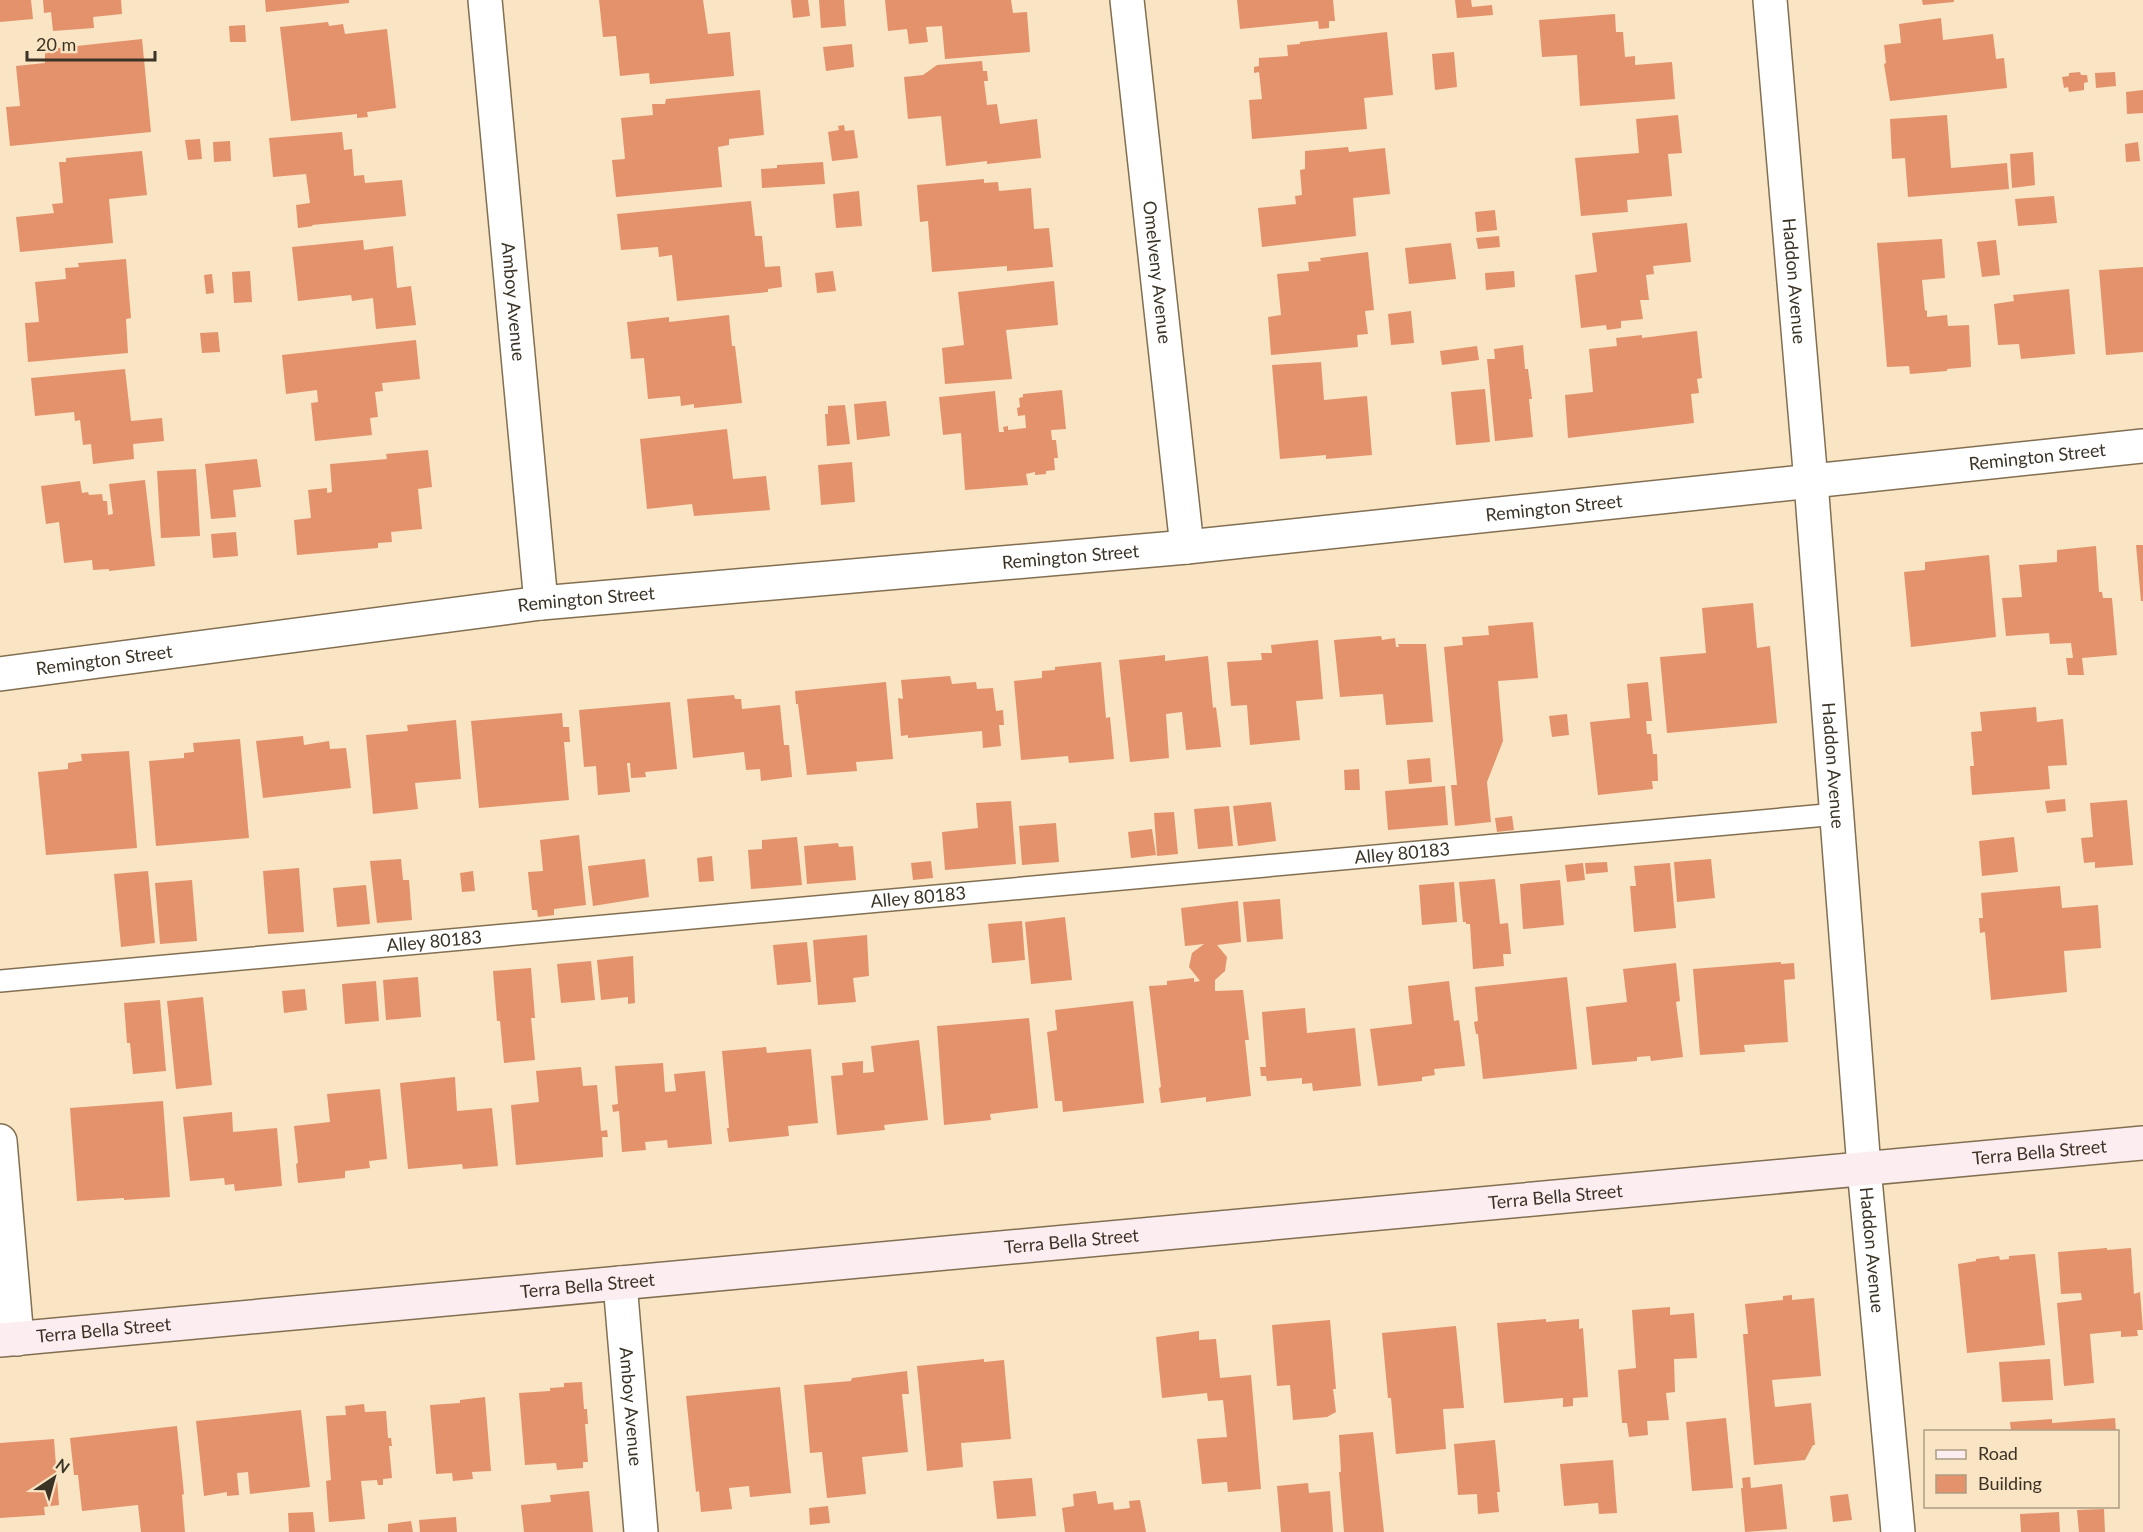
<svg xmlns="http://www.w3.org/2000/svg" width="2143" height="1532" viewBox="0 0 2143 1532" font-family="Lato,sans-serif">
  <rect width="100%" height="100%" fill="#f9e4c3"/>
  <path fill="#e4926c" d="M0,0H31L33,19L0,22Z
    M43,0H121L122,14L93,17L94,28L53,31L51,12L44,13Z
    M265,0H349V3L266,12Z
    M599,0H703L708,34L730,32L734,76L650,84L649,73L620,76L616,36L603,37Z
    M791,0H808L810,16L793,18Z
    M819,0H844L846,26L821,28Z
    M885,0H1011L1013,13L1027,12L1030,52L945,59L942,26L926,27L928,42L909,44L907,29L888,31Z
    M1237,0H1333L1335,21H1329V28L1319,29L1318,21L1240,29Z
    M1455,0H1471L1472,7L1492,5L1493,15L1457,18Z
    M1922,0H1954V2L1923,5Z
    M1615,14L1616,32H1623L1625,57L1635,56V65L1672,62L1675,99L1580,106L1577,55L1542,57L1539,20Z
    M1941,18L1943,40L1993,34L1996,59L2004,58L2007,88L1890,101L1884,64L1886,63L1884,45L1901,43L1899,24Z
    M328,22L329,26L343,24L345,34L387,29L396,108L367,112L368,117L357,118V114L291,121L280,27Z
    M245,25L246,42H230L229,26Z
    M1387,32L1393,95L1364,98L1367,129L1252,139L1249,100L1262,99L1259,72L1254,73V67L1259,66V58L1288,56L1287,45L1300,44V42Z
    M142,39L151,132L10,146L6,107L20,106L16,66L45,63V53L58,51V48Z
    M852,44L854,67L826,71L823,47Z
    M1454,52L1457,87L1435,90L1432,54Z
    M982,61L983,71H987L988,81H984L987,105L997,104L1000,124L1037,119L1041,158L987,164V161L946,166L941,116L908,119L904,77L923,75L937,65Z
    M2080,72L2081,75H2087L2088,82L2084,83V90L2069,92L2068,87L2064,88L2062,77L2069,76V73Z
    M2115,72L2116,86L2096,88L2095,73Z
    M760,90L764,135L729,139V145L718,147L722,187L616,197L612,160L625,159L621,118L653,115L652,104H665L666,99Z
    M2143,90V113L2127,114L2126,92Z
    M1678,115L1682,153L1668,154L1672,196L1627,200L1628,212L1581,216L1575,158L1639,153L1636,119Z
    M1947,115L1951,168L2007,163L2009,189L1908,197L1905,158L1892,159L1890,119Z
    M844,125L845,131L854,130L858,158L832,161L828,132L839,130L838,126Z
    M342,132L344,150L352,149L354,176L364,175L365,183L402,180L406,216L312,225L313,226L298,228L296,205L310,203L306,174L273,177L269,138Z
    M200,139L202,159L188,160L185,140Z
    M230,141L231,161L214,162L213,142Z
    M2138,142L2140,161L2126,162L2125,144Z
    M1348,147L1349,152L1385,148L1390,194L1353,198L1356,236L1262,247L1258,208L1296,204L1295,196L1302,195L1300,170L1305,169V151Z
    M142,151L147,195L109,199L113,243L20,252L16,217L54,213L52,204L63,203L59,162H66V158Z
    M2033,152L2035,185L2012,188L2010,154Z
    M823,162L825,184L762,188L761,169L777,168V165Z
    M984,179V183L998,182L999,191L1031,188L1034,229L1049,228L1053,267L1007,271V266L932,272L928,221L920,222L917,185Z
    M859,191L862,226L836,228L833,194Z
    M2054,196L2057,223L2018,226L2015,199Z
    M751,201L755,236H762L765,267L780,266L782,287L768,289V292L677,301L672,255L659,257L658,247L621,250L617,214Z
    M1495,210L1497,230L1477,232L1475,212Z
    M1687,223L1691,262L1653,266L1654,274L1646,275L1649,300H1640L1643,319L1621,321V328L1607,330L1606,325L1581,328L1575,275L1597,272L1592,233Z
    M1499,236L1500,247L1478,249L1476,238Z
    M1942,239L1945,278L1922,280L1925,311L1927,310V317L1947,315L1948,326L1969,325L1971,367L1947,369V371L1910,374L1909,366L1887,367L1877,243Z
    M363,240L364,250L393,246L397,288L411,286L416,325L376,329L373,298L352,301L351,295L298,301L292,247Z
    M1996,240L2000,275L1982,277L1977,242Z
    M1451,243L1456,279L1409,284L1405,248Z
    M1368,252L1374,310L1365,311L1368,334L1357,335L1358,347L1271,355L1268,317L1281,315L1277,274L1309,271L1308,262L1321,261L1320,258Z
    M126,259L131,318L126,319L128,353L28,362L25,323L39,322L35,282L66,279L65,268L79,267L78,263Z
    M2143,267V352L2106,355L2099,270Z
    M250,271L252,302L234,303L232,272Z
    M833,271L836,291L817,293L815,273Z
    M1514,271L1515,287L1486,290L1485,273Z
    M212,274L214,293L206,294L204,275Z
    M1054,281L1058,325L1006,330L1012,379L945,384L942,348L964,345L958,292Z
    M2069,289L2075,354L2021,359L2019,344L1998,345L1994,304L2014,301L2013,295Z
    M1411,311L1414,343L1391,345L1388,314Z
    M729,315L732,346H735L742,403L694,408V404L681,406L680,396L648,399L644,358L631,359L627,322L669,317V322Z
    M1697,331L1702,378L1697,379L1699,393L1691,394L1694,423L1568,438L1565,395L1593,392L1589,349L1617,346L1616,338L1642,335V338Z
    M218,332L220,352L202,353L200,333Z
    M416,340L420,379L382,383L383,391L375,392L378,417L370,418L372,435L315,441L311,403L318,402L317,390L286,394L282,355Z
    M1523,345L1525,369H1528L1532,399H1529L1533,437L1495,441L1487,359H1495L1494,349Z
    M1477,346L1479,360L1442,365L1440,351Z
    M1321,362L1324,400L1367,396L1372,455L1326,459V455L1280,459L1272,365Z
    M125,369L131,421L162,418L164,441L133,444L134,459L93,464L91,444L83,445L80,420L75,421L74,412L35,416L31,378Z
    M1485,389L1490,442L1456,445L1451,392Z
    M1062,390L1066,429L1051,430L1052,440H1056L1058,458H1054L1055,470L1046,471V474L1035,475V472L1026,474L1028,485L965,490L961,433L943,435L939,397L995,391L999,432H1004L1003,427L1008,426V430L1026,428L1025,415L1018,416L1017,408L1020,407L1019,398L1023,397V394Z
    M886,401L890,436L857,440L854,404Z
    M845,405L850,444L827,446L825,414H828V406Z
    M727,429L733,479L766,476L770,510L694,516L692,504L647,509L640,439Z
    M428,450L432,487L418,489L422,529L391,532L392,542L378,543V548L297,555L294,520L311,518L308,490L327,488V493L332,492L330,464L387,459L386,454Z
    M257,459L261,487L233,490L236,517L211,519L205,464Z
    M852,462L855,502L821,505L818,465Z
    M196,469L200,536L161,538L157,471Z
    M145,480L155,566L109,571V569L93,570L92,560L64,563L59,522L46,524L41,486L80,481L82,493L88,492L89,495L102,494L103,501H107L108,515L113,514L109,484Z
    M236,532L238,556L213,558L211,534Z
    M2136,545H2143V601H2141Z
    M2096,546L2099,592H2102L2103,598H2112L2117,655L2082,658L2084,675H2068L2066,658H2073L2071,643L2050,644L2049,633L2006,636L2002,598L2022,597L2019,565L2057,562V550Z
    M1989,555L1996,637L1911,647L1904,572L1925,570V562Z
    M1753,603L1757,648L1770,646L1777,723L1667,733L1660,657L1706,653L1702,608Z
    M1533,622L1538,678L1498,681L1503,741L1487,782L1491,822L1455,826L1451,785H1457L1444,647L1463,645L1462,637L1489,635L1488,626Z
    M1381,636L1382,640L1395,638L1396,647H1399L1398,644H1426L1433,722L1386,725L1383,694L1340,697L1334,640Z
    M1318,640L1323,699L1296,701L1300,740L1250,745L1247,705L1231,706L1227,662L1262,660L1261,653H1272L1271,645Z
    M1165,655V661L1208,656L1213,708L1216,707L1221,747L1186,750L1182,712L1166,714L1169,758L1130,762L1119,660Z
    M1101,662L1106,718L1110,717L1114,759L1069,763L1068,756L1021,760L1014,681L1042,678V671L1055,670V667Z
    M950,676L952,684L976,682L977,689L993,688L996,711L1003,710L1004,725H999L1001,746L983,748L982,731L908,738V735L901,736L898,698L903,699L901,680Z
    M886,682L893,759L856,762L857,771L807,775L798,704H796L795,691Z
    M1648,682L1652,721H1646L1647,734H1651L1653,754H1657L1658,781H1652L1653,789L1598,795L1590,722L1630,718L1627,684Z
    M734,695L735,699H741L742,709L780,705L784,745H789L792,777L761,781L760,769L746,770L744,752L693,758L687,699Z
    M670,702L677,769L645,772L646,777L631,778L630,763H627L630,792L598,795L596,766L584,767L579,710Z
    M2036,707L2037,722L2063,719L2067,765L2048,766L2050,789L1972,795L1970,766H1974L1971,732L1982,731L1980,712Z
    M562,713L563,727H569L570,742H564L569,800L479,808L471,721Z
    M1567,714L1569,735L1552,737L1549,716Z
    M456,720L461,779L415,783L418,809L373,814L366,735L408,731L407,725Z
    M303,736L304,745L329,741L330,749L346,748L351,788L263,798L256,741Z
    M240,739L249,838L156,846L149,761L184,758V753L194,752L193,743Z
    M129,751L137,848L46,855L38,772L68,769V763L82,761L81,754Z
    M1430,758L1432,782L1409,784L1407,760Z
    M1359,769L1360,790H1345L1344,770Z
    M1445,786L1448,825L1388,830L1385,791Z
    M2065,799L2066,811L2047,813L2045,801Z
    M2127,800L2133,865L2095,868V862L2084,863L2081,838L2093,837L2090,803Z
    M1011,801L1016,864L945,870L942,832L978,828L976,803Z
    M1271,802L1276,841L1238,846L1233,806Z
    M1229,806L1233,846L1198,849L1194,809Z
    M1174,812L1178,854L1157,856L1154,813Z
    M1512,816L1514,830L1497,832L1495,818Z
    M1056,823L1059,862L1022,865L1019,826Z
    M1152,829L1156,855L1131,858L1128,832Z
    M579,835L586,905L554,909V915L538,917L537,910H532L528,872L543,871L540,840Z
    M797,837L802,885L751,889L748,850L762,849V840Z
    M2014,837L2018,872L1982,876L1979,841Z
    M838,843L839,847L853,846L856,880L807,884L804,846Z
    M712,856L714,881L699,882L697,858Z
    M401,859L403,880H409L412,920L377,923L370,861Z
    M645,859L649,897L593,906L588,866Z
    M1711,859L1715,898L1677,902L1674,862Z
    M931,861L933,878L913,880L911,863Z
    M1607,862L1608,872L1586,874L1585,863Z
    M1583,863L1585,880L1567,882L1565,865Z
    M1670,863L1676,928L1634,932L1630,886H1636L1634,866Z
    M299,868L304,932L268,934L263,871Z
    M148,871L155,943L121,947L114,874Z
    M473,871L475,891L462,892L460,873Z
    M1495,879L1500,924L1508,923L1511,954H1503L1504,966L1473,969L1470,924H1466V922H1463L1459,882Z
    M192,880L197,941L160,944L155,883Z
    M1560,880L1564,925L1523,929L1520,884Z
    M1454,882L1457,922L1422,925L1419,885Z
    M366,885L370,924L337,927L333,888Z
    M2060,886L2062,908L2098,905L2101,948L2064,951L2067,992L1991,1000L1985,932L1980,933L1979,918H1983L1981,893Z
    M1280,899L1283,939L1247,942L1243,902Z
    M1238,901L1241,942L1217,945L1227,957L1225,971L1215,980V991L1243,990L1249,1040H1245L1251,1096L1206,1102V1097L1161,1103L1159,1088L1161,1087L1149,986L1167,985V981L1194,978V982L1200,981L1189,967L1192,953L1204,944L1185,946L1181,908Z
    M1065,917L1072,980L1031,984L1025,922Z
    M1022,921L1025,960L992,963L988,924Z
    M867,935L869,976L853,978L856,1002L818,1005L813,940Z
    M807,942L811,982L777,985L773,945Z
    M633,956L635,1003L628,1004V997L601,1000L597,960Z
    M591,961L595,1000L561,1003L557,964Z
    M1781,962V964L1794,963L1795,979L1784,980L1788,1042L1744,1045L1745,1052L1700,1055L1693,969Z
    M1676,963L1680,1001L1676,1002L1683,1057L1651,1061L1650,1056L1637,1057V1061L1592,1065L1586,1007L1627,1002L1623,969Z
    M531,968L535,1018H531L535,1060L504,1063L500,1021H497L493,971Z
    M418,977L421,1017L386,1020L383,980Z
    M1567,977L1577,1069L1483,1079L1478,1034H1476L1474,1022L1478,1021L1475,987Z
    M376,981L379,1021L345,1024L342,984Z
    M1449,981L1454,1021L1459,1020L1465,1066L1434,1069L1435,1075L1422,1077V1081L1378,1086L1370,1029L1412,1024L1408,986Z
    M305,989L307,1010L284,1013L282,991Z
    M203,997L212,1085L176,1089L167,1001Z
    M160,1000L166,1071L133,1074L130,1043H127L124,1003Z
    M1133,1001L1144,1103L1063,1112L1062,1101H1055L1047,1032L1057,1030L1055,1010Z
    M1305,1008L1307,1033L1355,1028L1361,1086L1313,1091L1312,1083L1302,1084V1078L1267,1081L1266,1076H1261L1260,1067H1266L1262,1012Z
    M1029,1018L1038,1108L990,1114L991,1120L944,1125L937,1026Z
    M919,1040L928,1120L884,1125L885,1130L837,1135L831,1076L843,1075L842,1063L863,1061V1073L874,1072L871,1046Z
    M766,1047L767,1053L811,1049L818,1123L788,1126L789,1136L729,1142L727,1128H729L722,1051Z
    M663,1063L665,1092L676,1091L674,1074L705,1071L712,1144L668,1148L667,1140L645,1142L646,1150L622,1152L619,1111L613,1112L612,1105L618,1104L615,1066Z
    M581,1067L583,1086L597,1085L601,1131L607,1130L608,1137H602L603,1157L516,1165L511,1105L539,1102L536,1071Z
    M455,1077L457,1111L492,1108L498,1166L463,1169L462,1164L408,1169L400,1083Z
    M380,1089L387,1159L369,1161L370,1168L345,1171V1178L298,1183L296,1164L298,1163L294,1126L330,1122L327,1094Z
    M163,1101L170,1197L124,1200V1198L77,1201L70,1108Z
    M232,1112L233,1132L277,1128L282,1186L235,1191L234,1184L225,1185L224,1178L190,1181L183,1117Z
    M2107,1248V1250L2131,1248L2134,1294L2140,1292L2143,1330H2137L2138,1336L2121,1337V1331L2090,1334L2094,1383L2064,1386L2057,1303L2082,1300L2081,1293L2061,1294L2058,1252Z
    M2035,1254L2045,1345L1967,1353L1958,1264L1976,1261V1259L1999,1256L2000,1260L2009,1259V1256Z
    M1792,1295V1300L1814,1298L1821,1376L1772,1380L1775,1407L1811,1403L1815,1445H1813L1805,1460L1754,1465L1743,1334H1748L1745,1304L1783,1300V1296Z
    M1670,1307V1315L1694,1313L1697,1358L1674,1359L1675,1392L1666,1393L1669,1420L1647,1421L1648,1435L1629,1437L1627,1423H1622L1618,1370L1636,1368L1632,1310Z
    M1546,1319V1322L1579,1319V1329L1583,1328L1588,1397L1573,1398V1406L1563,1407V1398L1504,1403L1497,1323Z
    M1330,1320L1336,1389H1333L1336,1412L1327,1417L1293,1420L1290,1385L1277,1386L1272,1325Z
    M1456,1326L1464,1408L1443,1409L1446,1449L1396,1454L1391,1398H1388L1382,1333Z
    M1199,1331V1340L1216,1339L1220,1378L1251,1375L1261,1489L1228,1492L1227,1482L1202,1484L1197,1439L1227,1437L1223,1400L1208,1401L1207,1393L1162,1398L1156,1337Z
    M984,1359V1362L1004,1360L1011,1439L961,1443L963,1467L927,1471L917,1366Z
    M2050,1359L2053,1400L2002,1402L1999,1362Z
    M907,1371L909,1394H902L908,1452L862,1457L866,1494L827,1498L822,1452L810,1453L804,1385L851,1381L852,1378Z
    M582,1382L584,1409H587L588,1424H585L588,1462H583V1468L557,1470L556,1463L525,1465L519,1393L550,1391V1388L564,1387V1383Z
    M780,1387L791,1493L750,1497L749,1486L729,1488L732,1509L701,1512L699,1491L696,1492L686,1396Z
    M485,1397L491,1471L472,1472L473,1479L453,1481L452,1473L436,1474L430,1405L460,1403V1400Z
    M364,1404L365,1412L386,1411L388,1438H391L392,1446H389L392,1478L383,1479V1485H378L377,1480L361,1481L365,1519L329,1522L326,1481L331,1480L326,1416L346,1415L345,1406Z
    M301,1410L310,1487L250,1494L248,1472L237,1473L239,1495L227,1496V1492L204,1496L196,1421Z
    M1726,1418L1733,1488L1692,1491L1686,1422Z
    M2115,1418L2116,1432H2011L2010,1422L2052,1419V1423Z
    M177,1426L184,1494L182,1495L185,1532H141L138,1505L82,1511L78,1475H74L70,1438Z
    M1373,1432L1384,1532H1344L1339,1472H1341L1339,1435Z
    M54,1439L59,1505L44,1507L45,1515L0,1518V1443Z
    M1495,1440L1500,1492H1497L1499,1512L1478,1514L1477,1494L1458,1495L1454,1444Z
    M1613,1460L1617,1513L1599,1514L1598,1503L1564,1506L1560,1464Z
    M1750,1477L1751,1488L1782,1484L1787,1529L1745,1532L1741,1488H1743L1742,1478Z
    M1032,1478L1036,1516L997,1519L993,1481Z
    M1308,1483L1309,1493L1330,1491L1333,1532H1281L1277,1486Z
    M589,1491L593,1532H524L521,1505L551,1502L550,1495Z
    M1096,1491L1098,1504L1113,1502L1114,1510L1130,1508L1129,1501L1140,1500L1146,1532H1065L1062,1508L1074,1506L1073,1494Z
    M1848,1494L1852,1520L1833,1522L1830,1496Z
    M828,1506L830,1523L810,1525L809,1508Z
    M2104,1509L2105,1532H2079L2077,1510Z
    M313,1512L315,1532H289L288,1513Z
    M2059,1512L2060,1532H2021L2020,1514Z
    M456,1517L457,1532H420L419,1520Z
    M411,1521L413,1532H388V1524Z"/>
  <g fill="none" stroke-linecap="round" stroke-linejoin="round">
    <g stroke="#826f52" stroke-width="24">
      <g id="lane">
        <path id="s1" d="M0,981L1837,814"/>
      </g>
    </g>
    <g stroke="#826f52" stroke-width="36">
      <g id="street">
        <path id="s2" d="M485,0L541,603"/>
        <path id="s3" d="M1127,0L1187,547"/>
        <path id="s4" d="M1770,0L1811,482L1864,1168L1898,1532"/>
        <path id="s5" d="M0,674L541,603L1187,547L2143,446"/>
        <path d="M0,1141L17,1339"/>
        <path id="s6" d="M620,1283L641,1532"/>
      </g>
    </g>
    <g stroke="#826f52" stroke-width="36">
      <g id="secondary">
        <path id="s7" d="M0,1340L2143,1143"/>
      </g>
    </g>
    <use href="#lane" stroke="#fff" stroke-width="21"/>
    <use href="#street" stroke="#fff" stroke-width="33"/>
    <use href="#secondary" stroke="#fceef0" stroke-width="33"/>
  </g>
  <g text-anchor="middle" stroke-width="5" stroke-linejoin="round" paint-order="stroke">
    <g font-size="18" fill="#3b3326" stroke="#f9e4c3">
      <text dy="6" stroke="none"><textPath href="#s3" startOffset="274">Omelveny Avenue</textPath></text>
      <text dy="6" stroke="none"><textPath href="#s4" startOffset="282">Haddon Avenue</textPath></text>
      <text dy="6" stroke="none"><textPath href="#s2" startOffset="303">Amboy Avenue</textPath></text>
      <text dy="6" stroke="none"><textPath href="#s5" startOffset="2049">Remington Street</textPath></text>
      <text dy="6" stroke="none"><textPath href="#s5" startOffset="1563">Remington Street</textPath></text>
      <text dy="6" stroke="none"><textPath href="#s5" startOffset="1077">Remington Street</textPath></text>
      <text dy="6" stroke="none"><textPath href="#s5" startOffset="591">Remington Street</textPath></text>
      <text dy="6" stroke="none"><textPath href="#s5" startOffset="105">Remington Street</textPath></text>
      <text dy="6" stroke="none"><textPath href="#s4" startOffset="768">Haddon Avenue</textPath></text>
      <text dy="6" stroke="none"><textPath href="#s1" startOffset="1408">Alley 80183</textPath></text>
      <text dy="6" stroke="none"><textPath href="#s1" startOffset="922">Alley 80183</textPath></text>
      <text dy="6" stroke="none"><textPath href="#s1" startOffset="436">Alley 80183</textPath></text>
      <text dy="6" stroke="none"><textPath href="#s7" startOffset="2048">Terra Bella Street</textPath></text>
      <text dy="6" stroke="none"><textPath href="#s7" startOffset="1562">Terra Bella Street</textPath></text>
      <text dy="6" stroke="none"><textPath href="#s7" startOffset="1076">Terra Bella Street</textPath></text>
      <text dy="6" stroke="none"><textPath href="#s4" startOffset="1254">Haddon Avenue</textPath></text>
      <text dy="6" stroke="none"><textPath href="#s7" startOffset="590">Terra Bella Street</textPath></text>
      <text dy="6" stroke="none"><textPath href="#s7" startOffset="104">Terra Bella Street</textPath></text>
      <text dy="6" stroke="none"><textPath href="#s6" startOffset="124">Amboy Avenue</textPath></text>
    </g>
  </g>
  <rect x="1924" y="1430" width="195" height="78" fill="#f9e4c3" stroke="#ad9d84" stroke-width="1.5"/>
  <rect x="1936" y="1450" width="30" height="9" fill="#fceef0" stroke="#ad9d84" stroke-width="1.5"/>
  <text x="1978" y="1460" font-size="18" fill="#3b3326">Road</text>
  <rect x="1936" y="1475" width="30" height="18" fill="#e4926c" stroke="#ad9d84" stroke-width="1.5"/>
  <text x="1978" y="1490" font-size="18" fill="#3b3326">Building</text>
  <g transform="translate(54 1478) rotate(36)" stroke="#f9e4c3" stroke-width="4.5" paint-order="stroke">
  <path d="M0-4.5L10 22L0 15L-10 22Z" fill="#3b3326"/>
  <text y="-9" font-size="16" font-weight="bold" text-anchor="middle" fill="#3b3326">N</text>
  </g>
  <path d="M27 51v9h128v-9" fill="none" stroke="#3b3326" stroke-width="3"/>
  <text x="36" y="51" font-size="18" fill="#3b3326" stroke="#f9e4c3" stroke-width="4.5" paint-order="stroke">20 m</text>
</svg>
